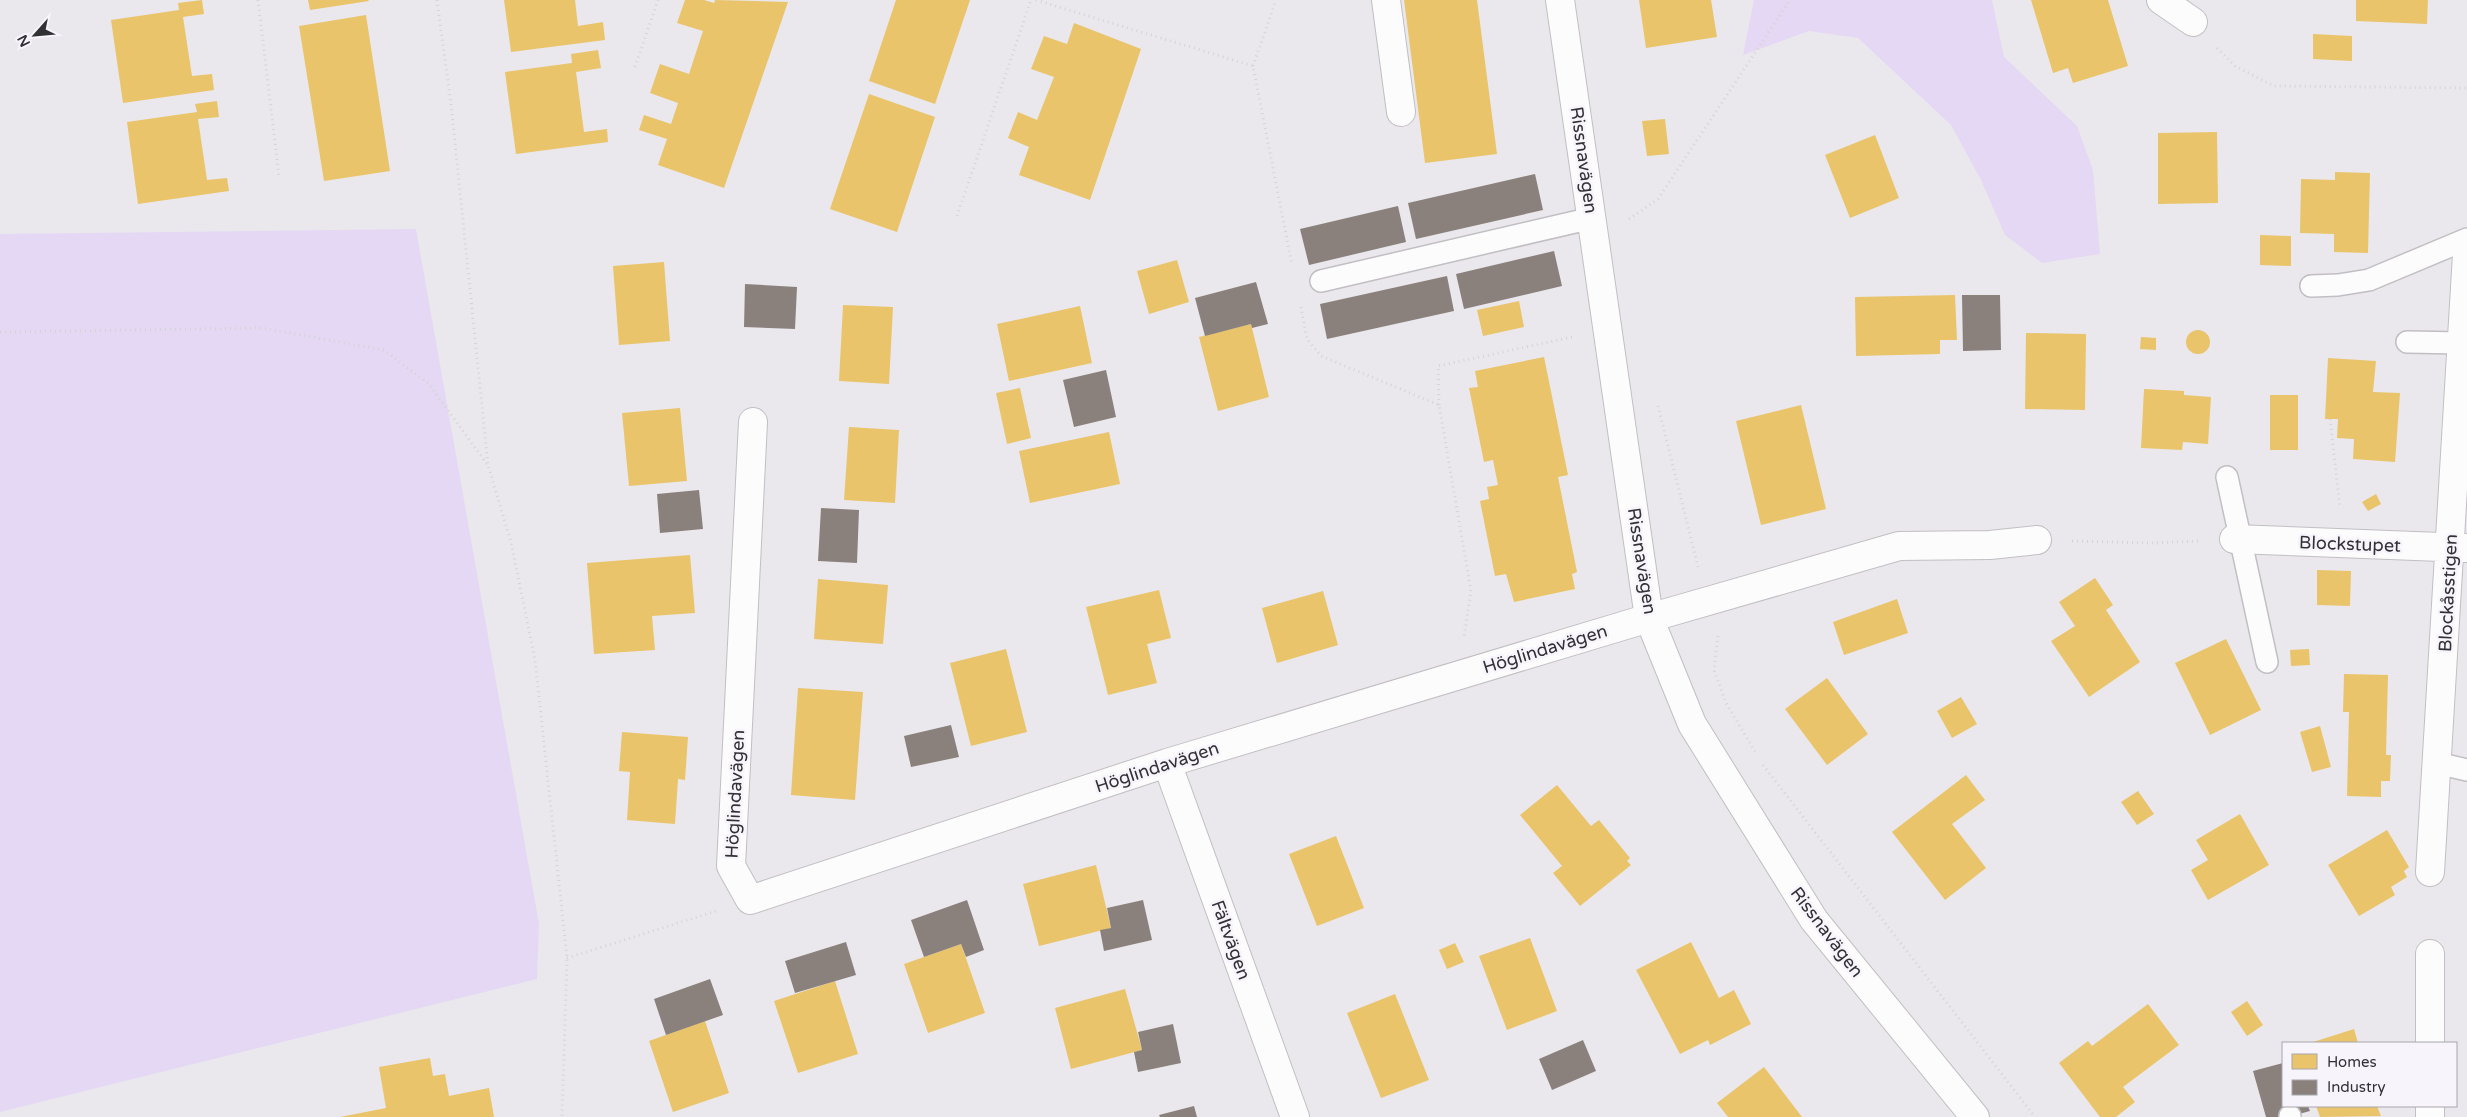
<svg xmlns="http://www.w3.org/2000/svg" width="2467" height="1117" viewBox="0 0 2467 1117" font-family="'Varela Round',sans-serif">
  <rect width="100%" height="100%" fill="#eae8ed"/>
  <path fill="#e4d8f5" d="M1754,0H1992L2004,57L2077,126L2093,170L2100,254L2042,263L2005,235L1980,178L1951,125L1858,38L1809,31L1743,55Z
    M416,229L539,924L537,979L0,1112V234Z"/>
  <path fill="#e9c46a" d="M202,0L204,14L183,17L192,76L212,74L214,90L123,103L111,20L179,10L178,3Z
    M308,0H368L369,1L310,10Z
    M504,0H575L578,26L603,22L605,40L511,52Z
    M685,0H704L714,3L715,0L788,2L724,188L658,165L667,139L639,130L644,115L671,124L678,103L650,93L660,64L689,74L703,31L677,23Z
    M896,0H970L935,104L869,81Z
    M1404,0H1477L1497,154L1425,163Z
    M1639,0H1711L1717,37L1646,48Z
    M2031,0H2108L2128,66L2073,83L2068,68L2053,73Z
    M2356,0H2428L2427,24L2356,21Z
    M366,15L390,171L324,181L299,26Z
    M1074,23L1141,49L1090,200L1019,175L1029,147L1008,138L1018,112L1037,120L1054,77L1031,69L1044,36L1067,44Z
    M2313,34L2352,36V61L2313,59Z
    M598,50L601,68L576,72L584,132L607,129L608,142L516,154L505,72L572,63L571,54Z
    M869,94L935,117L897,232L830,209Z
    M217,101L219,117L198,119L207,180L227,178L229,191L138,204L127,122L197,112L195,104Z
    M1665,119L1669,154L1647,156L1642,121Z
    M2217,132L2218,203L2158,204V133Z
    M1875,135L1899,198L1850,218L1825,155Z
    M2335,172L2370,173L2368,253L2334,252V234L2300,233L2301,179L2335,180Z
    M2260,235L2291,236V266L2260,265Z
    M1177,260L1189,302L1149,314L1137,271Z
    M664,262L670,341L619,345L613,266Z
    M1955,295L1957,340H1940V354L1856,356L1855,297Z
    M1519,301L1524,327L1483,336L1477,310Z
    M843,305L893,307L889,384L839,381Z
    M1080,306L1092,363L1009,381L997,324Z
    M1251,324L1269,397L1218,411L1199,337Z
    M2186 342a12 12 0 1 1 24 0a12 12 0 1 1-24 0Z
    M2026,333L2086,334L2085,410L2025,409Z
    M2141,337L2156,338V350L2140,349Z
    M1544,357L1568,475L1558,477L1577,572L1572,574L1575,589L1514,602L1506,574L1495,576L1480,501L1489,499L1487,487L1498,485L1493,460L1484,462L1469,388L1478,387L1475,371Z
    M2328,358L2376,361L2373,392L2400,393L2395,462L2353,459L2354,439L2337,438L2338,419H2325Z
    M1020,388L1031,438L1007,444L996,393Z
    M2144,389L2184,391V395L2211,397L2208,444L2183,442L2182,450L2141,448Z
    M2270,395H2298V450H2270Z
    M1801,405L1826,509L1761,525L1736,421Z
    M680,408L687,481L629,486L622,413Z
    M849,427L899,430L895,503L844,500Z
    M1109,432L1120,484L1030,503L1019,451Z
    M2376,494L2381,504L2368,511L2362,502Z
    M690,555L695,613L652,616L655,650L594,654L587,563Z
    M2317,570L2351,571L2350,606L2317,605Z
    M2095,578L2113,605L2106,610L2140,662L2089,697L2051,641L2075,626L2059,602Z
    M818,579L888,585L883,644L814,639Z
    M1159,590L1171,638L1147,644L1157,683L1108,695L1086,607Z
    M1323,591L1338,645L1277,663L1262,608Z
    M1897,599L1908,633L1844,655L1833,622Z
    M2226,639L2261,710L2210,735L2175,663Z
    M1006,649L1027,732L971,746L950,663Z
    M2309,649L2310,665L2291,666L2290,650Z
    M2344,674L2388,675L2386,755H2391L2390,781H2381V797L2347,796L2349,712H2343Z
    M1827,678L1868,734L1827,765L1785,709Z
    M798,688L863,692L855,800L791,795Z
    M1961,697L1977,724L1952,738L1937,711Z
    M2320,726L2331,767L2312,772L2300,732Z
    M622,732L688,737L685,780L678,779L675,824L627,820L630,772L619,771Z
    M1966,775L1985,800L1952,824L1986,868L1945,900L1892,832Z
    M1557,785L1591,826L1599,820L1630,858L1627,861L1631,865L1580,906L1553,873L1562,866L1520,815Z
    M2138,791L2154,814L2137,825L2121,802Z
    M2240,814L2269,865L2208,900L2191,870L2208,860L2196,840Z
    M2387,830L2409,867L2404,871L2407,877L2391,887L2395,895L2359,916L2328,865Z
    M1336,836L1364,908L1317,926L1289,854Z
    M1096,865L1111,928L1039,946L1023,884Z
    M1530,938L1557,1011L1507,1030L1479,956Z
    M1691,942L1719,998L1734,990L1751,1024L1710,1045L1708,1040L1680,1054L1636,970Z
    M1455,943L1464,962L1447,969L1439,950Z
    M961,944L985,1013L928,1033L904,964Z
    M835,981L858,1054L798,1073L774,1001Z
    M1125,989L1142,1050L1071,1069L1055,1008Z
    M1395,994L1429,1080L1381,1098L1347,1013Z
    M2247,1001L2263,1025L2247,1036L2231,1012Z
    M2148,1004L2179,1045L2123,1087L2135,1102L2116,1117H2100L2059,1063L2088,1041L2092,1046Z
    M705,1021L729,1093L673,1112L649,1041Z
    M2354,1029L2358,1043H2310Z
    M430,1058L433,1076L445,1074L449,1096L489,1088L494,1117H340L386,1108L379,1067Z
    M1764,1067L1802,1117H1728L1717,1103Z
    M2316,1106H2377L2381,1116L2320,1117Z"/>
  <path fill="#8a817c" d="M1535,174L1543,210L1416,239L1408,203Z
    M1398,206L1406,242L1309,265L1300,229Z
    M1554,251L1562,286L1464,309L1456,274Z
    M1447,276L1454,311L1327,339L1320,304Z
    M1256,282L1268,324L1252,328L1251,324L1205,336L1195,298Z
    M745,284L797,287L795,329L744,327Z
    M1962,295H2000L2001,350L1963,351Z
    M1106,370L1116,417L1074,427L1063,380Z
    M699,490L703,529L660,533L657,494Z
    M821,508L859,510L857,563L818,561Z
    M951,725L959,757L911,767L904,736Z
    M967,900L984,950L966,957L961,944L924,957L911,920Z
    M1143,900L1152,940L1104,951L1100,930L1111,928L1107,908Z
    M846,942L856,975L795,993L785,961Z
    M710,979L723,1015L666,1035L654,999Z
    M1173,1024L1181,1063L1138,1072L1134,1052L1142,1050L1138,1032Z
    M1583,1040L1596,1071L1552,1090L1539,1059Z
    M2283,1063V1106H2308L2310,1111L2288,1117H2266L2253,1071Z
    M1194,1106L1197,1117H1160L1159,1115Z"/>
  <g fill="none" stroke-linecap="round" stroke-linejoin="round">
    <g stroke="#c1bfc3" stroke-width="24">
      <path id="lane" d="M1321,281L1592,218
        M2311,286L2338,285L2369,280L2467,239
        M2407,342L2462,343
        M2227,477L2267,662
        M2437,763L2467,770
        M2290,1116V1117"/>
    </g>
    <g stroke="#c1bfc3" stroke-width="30">
      <path id="street" d="M1386,0L1401,112
        M1560,0L1649,618L1692,724L1814,920L1975,1117
        M2161,0L2193,22
        M753,422L731,866L750,900L1167,763L1649,618L1899,546L1990,545L2037,540
        M2234,539L2467,548
        M1167,763L1295,1117
        M2430,872L2467,254
        M2430,1043V954
        M2430,1117V1106"/>
    </g>
    <path stroke="#d4d4d4" stroke-width="3" stroke-dasharray="1 4" stroke-linecap="butt" d="M258,0L279,176
      M437,0L451,104L488,465L511,542L535,660L567,958L562,1117
      M1036,0L1253,66L1292,265
      M2217,48L2235,66L2274,86L2467,88
      M1253,66L1276,0
      M635,67L658,0
      M957,216L1031,0
      M1629,219L1658,199L1790,0
      M1301,307L1307,339L1321,356L1439,405L1471,591L1464,637
      M0,332L262,328L384,350L429,384L487,464
      M1439,405L1438,366L1572,337
      M1658,406L1698,567
      M2330,419L2340,508
      M2072,541L2151,543L2198,541
      M1718,636L1714,670L1726,703L1756,753
      M1763,765L2035,1117
      M567,958L716,911"/>
    <use href="#lane" stroke="#fcfcfc" stroke-width="21"/>
    <use href="#street" stroke="#fcfcfc" stroke-width="28"/>
  </g>
  <g text-anchor="middle" stroke-width="5" stroke-linejoin="round" paint-order="stroke">
    <g font-size="18" fill="#323134" stroke="#f7f4fc">
      <text transform="translate(1584 160) rotate(82)" y="6">Rissnavägen</text>
      <text transform="translate(2350 544) rotate(2)" y="6">Blockstupet</text>
      <text transform="translate(1642 561) rotate(81)" y="6">Rissnavägen</text>
      <text transform="translate(2448 593) rotate(-87)" y="6">Blockåsstigen</text>
      <text transform="translate(1545 649) rotate(-17)" y="6">Höglindavägen</text>
      <text transform="translate(1157 767) rotate(-18)" y="6">Höglindavägen</text>
      <text transform="translate(735 794) rotate(-87)" y="6">Höglindavägen</text>
      <text transform="translate(1827 932) rotate(53)" y="6">Rissnavägen</text>
      <text transform="translate(1231 940) rotate(70)" y="6">Fältvägen</text>
    </g>
  </g>
  <rect x="2282" y="1042" width="175" height="65" fill="#f7f4fc" stroke="#a8a6ac"/>
  <rect x="2292" y="1054" width="25" height="15" fill="#e9c46a" stroke="#a8a6ac"/>
  <text x="2327" y="1067" font-size="15" fill="#323134">Homes</text>
  <rect x="2292" y="1080" width="25" height="15" fill="#8a817c" stroke="#a8a6ac"/>
  <text x="2327" y="1092" font-size="15" fill="#323134">Industry</text>
  <g transform="translate(35 35) rotate(243)" stroke="#f7f4fc" stroke-width="4" paint-order="stroke">
  <path d="M0-4L9 19L0 12L-9 19Z" fill="#323134"/>
  <text y="-8" font-size="14" font-weight="bold" text-anchor="middle" fill="#323134">N</text>
  </g>
</svg>
